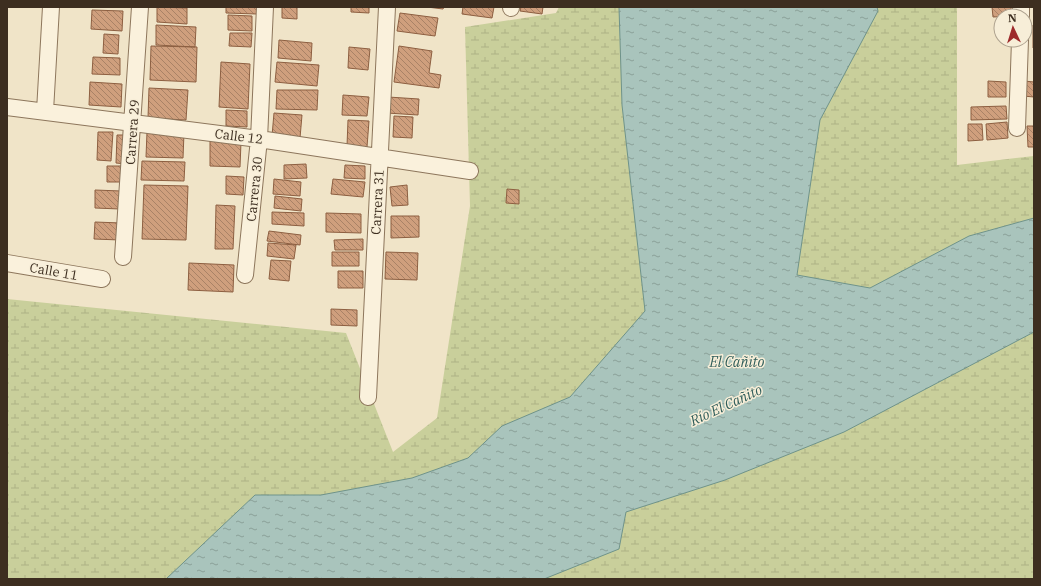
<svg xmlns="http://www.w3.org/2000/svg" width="1041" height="586" viewBox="0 0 1041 586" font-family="'IBM Plex Serif',serif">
  <defs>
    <pattern id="wetland-marsh" width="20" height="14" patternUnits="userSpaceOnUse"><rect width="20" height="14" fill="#c9cf9b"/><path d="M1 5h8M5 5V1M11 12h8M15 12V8" fill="none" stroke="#aeb285"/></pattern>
    <pattern id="water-ripples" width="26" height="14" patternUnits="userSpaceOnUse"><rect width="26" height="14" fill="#a9c4bc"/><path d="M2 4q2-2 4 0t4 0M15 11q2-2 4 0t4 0" fill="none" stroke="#8ba098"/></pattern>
    <pattern id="building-back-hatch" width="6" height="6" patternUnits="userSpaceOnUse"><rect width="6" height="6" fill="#cf9f7d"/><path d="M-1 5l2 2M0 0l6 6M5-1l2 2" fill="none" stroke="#a98266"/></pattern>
  </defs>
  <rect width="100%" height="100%" fill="#f0e4c8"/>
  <path fill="url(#wetland-marsh)" d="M559,7H957V165L1034,156V579H7V299L346,333L393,452L437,418L470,206L465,27L556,13Z"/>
  <path fill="url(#water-ripples)" stroke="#6f938a" d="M619,7H877L878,11L820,120L797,275L870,288L969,236L1034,218V332L844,432L725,480L626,512L619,549L544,579H166L255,495H321L412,478L468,458L502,426L570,397L645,311L622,105Z"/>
  <path fill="url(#building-back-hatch)" stroke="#8d5f41" d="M157,7L187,8V24L157,22Z
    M226,7H258L257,14L226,13Z
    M282,7H297V19L282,18Z
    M351,7H369V13L351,12Z
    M427,7H444L443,9Z
    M463,7H494L492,18L462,14Z
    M521,7H543L542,14L520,11Z
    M992,7H1015V16L993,17Z
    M92,10L123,11L122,31L91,29Z
    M400,13L438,18L435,36L397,31Z
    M228,15L252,16V31L228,30Z
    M156,25L196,27L195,47L156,45Z
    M1033,25H1034V48H1033Z
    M230,33H252L251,47L229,46Z
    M104,34L119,35L118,54L103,53Z
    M279,40L312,43L311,61L278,58Z
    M151,46L197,47L196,82L150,80Z
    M399,46L432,51L429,73L441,75L439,88L394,82Z
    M349,47L370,49L368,70L348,68Z
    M93,57L120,58V75L92,74Z
    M221,62L250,64L248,109L219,107Z
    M277,62L319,65L317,86L275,82Z
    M988,81L1006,82V97H988Z
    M1024,81L1034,82V97L1023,96Z
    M90,82L122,84L121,107L89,105Z
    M149,88L188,90L186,120L148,118Z
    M277,90H318L317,110L276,109Z
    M343,95L369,97L367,116L342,115Z
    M388,97L419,99L418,115L387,113Z
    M1006,106L1007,119L971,120V107Z
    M226,110L247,111V127L226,126Z
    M274,113L302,115L300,138L272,136Z
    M394,116L413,117L412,138L393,137Z
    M348,120L369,121L367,147L347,146Z
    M1007,122L1008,138L987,140L986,124Z
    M968,124H982L983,140L968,141Z
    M1027,126H1034V147H1028Z
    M98,132H113L111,161L97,160Z
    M147,132L184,133L183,158L146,157Z
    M117,135H128L126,164L116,163Z
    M210,141L241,142L240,167L210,166Z
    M142,161L185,162L184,181L141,180Z
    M306,164L307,178L284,179V165Z
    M345,165L365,166V179L344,178Z
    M107,166H125L124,182H107Z
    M226,176L244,177L243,195L226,194Z
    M274,179L301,182L300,196L273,194Z
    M333,179L365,182L363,197L331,194Z
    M144,185L188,186L186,240L142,239Z
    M407,185L408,205L392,206L390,187Z
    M507,189L519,190V204L506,203Z
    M95,190L121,191L120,209L95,208Z
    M275,196L302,199L301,211L274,208Z
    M216,205L235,206L233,249H215Z
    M272,212L304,213V226L272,224Z
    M326,213L361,214V233L326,232Z
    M391,216H419V237L391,238Z
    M95,222L121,223L120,240L94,239Z
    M269,231L301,235L300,245L267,241Z
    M363,239V250H335L334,240Z
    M268,243L296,245L294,259L267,256Z
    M332,252H359V266H332Z
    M386,252L418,253L417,280L385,279Z
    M271,260L291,261L289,281L269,279Z
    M189,263L234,265L233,292L188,290Z
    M338,271H363V288H338Z
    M331,309L357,310V326L331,325Z"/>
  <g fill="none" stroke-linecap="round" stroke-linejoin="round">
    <g stroke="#8d765c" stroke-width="18">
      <path id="minor" d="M511,8V7
        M1021,16V7
        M7,107L259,139L470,171
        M45,111L51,7
        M1017,128L1020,40
        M123,257L140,7
        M7,263L102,279
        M245,275L259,139L265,7
        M368,397L387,7"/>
    </g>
    <use href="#minor" stroke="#faf1dc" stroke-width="16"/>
  </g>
  <g text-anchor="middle" stroke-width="3" stroke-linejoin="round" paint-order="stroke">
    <g font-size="13" fill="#3d2e20" stroke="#f7eed8">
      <text transform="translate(132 132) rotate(-86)" y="5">Carrera 29</text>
      <text transform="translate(239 136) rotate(7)" y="5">Calle 12</text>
      <text transform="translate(254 189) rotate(-84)" y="5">Carrera 30</text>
      <text transform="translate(377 202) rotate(-87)" y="5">Carrera 31</text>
      <text transform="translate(54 271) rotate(10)" y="5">Calle 11</text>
    </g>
    <g font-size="14" font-style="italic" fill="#2f5d5a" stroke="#f7eed8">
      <text x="737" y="367">El Cañito</text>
      <text transform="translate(726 405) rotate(-25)" y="5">Río El Cañito</text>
    </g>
  </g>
  <rect width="1041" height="586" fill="none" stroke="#3d2e20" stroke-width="16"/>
  <g transform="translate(1013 28) rotate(356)"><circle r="19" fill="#f7eed8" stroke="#ada18e"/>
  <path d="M0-3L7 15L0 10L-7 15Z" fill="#9e2a2b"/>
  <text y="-6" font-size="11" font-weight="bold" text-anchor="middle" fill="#3d2e20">N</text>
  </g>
</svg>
